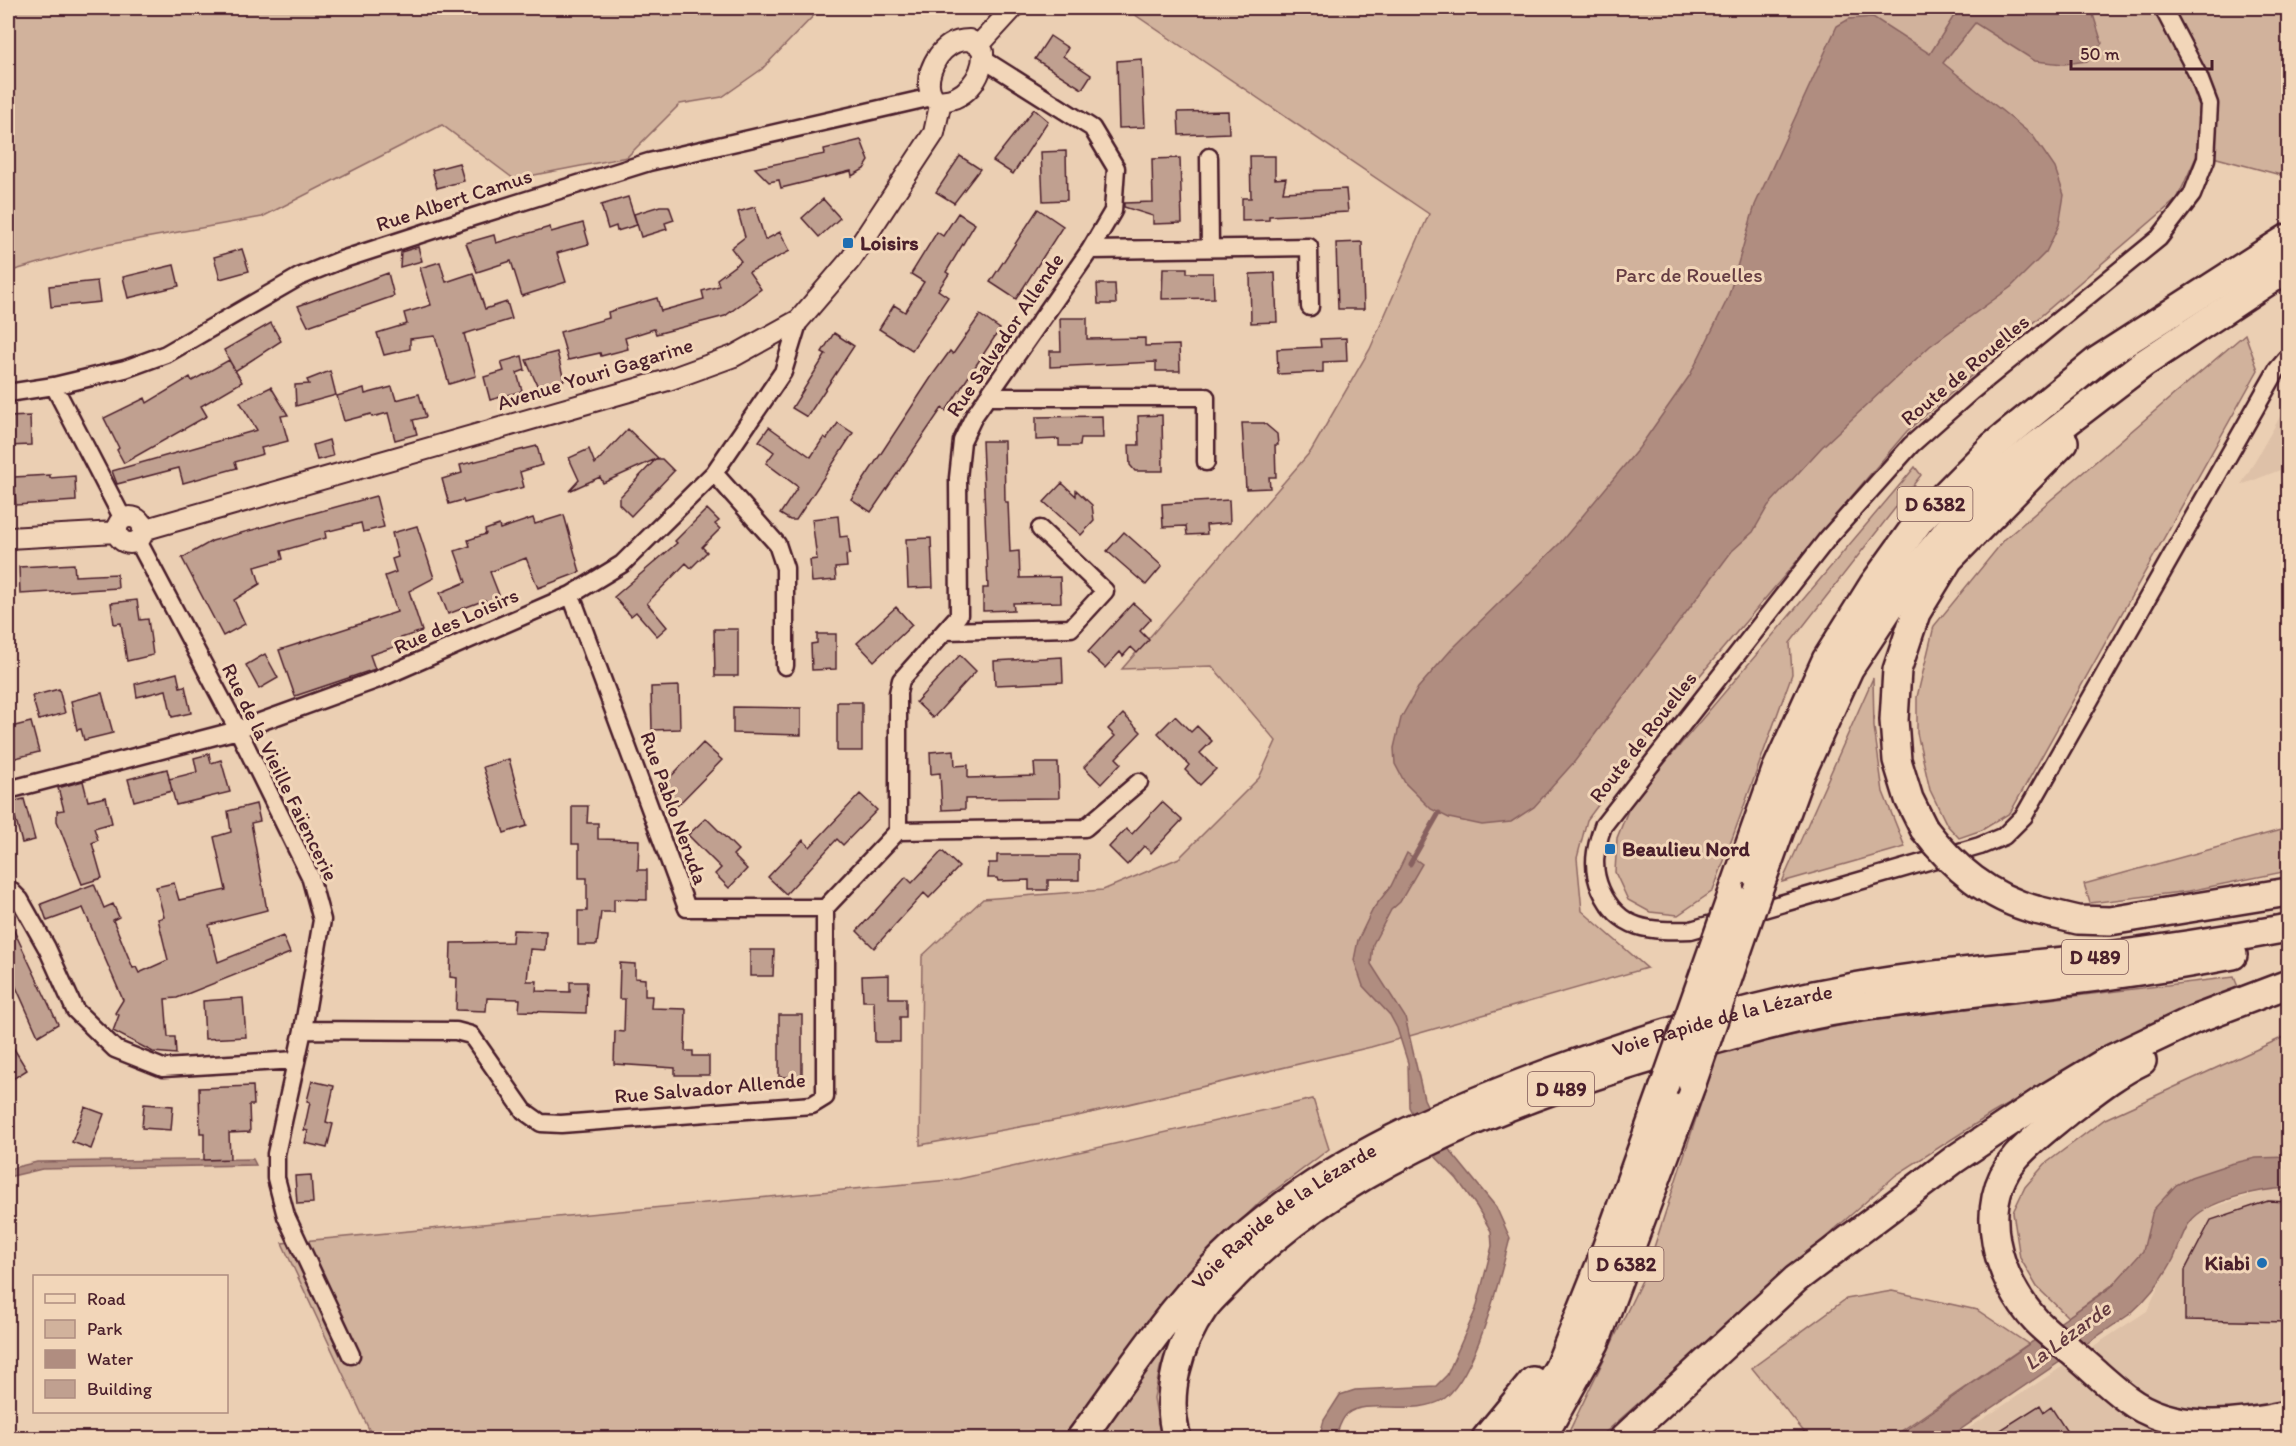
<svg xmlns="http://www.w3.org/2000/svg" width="2296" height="1446" viewBox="0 0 2296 1446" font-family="Itim,sans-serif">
  <rect width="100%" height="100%" fill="#ebcfb3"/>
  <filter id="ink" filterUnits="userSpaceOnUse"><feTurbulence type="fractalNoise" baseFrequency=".0167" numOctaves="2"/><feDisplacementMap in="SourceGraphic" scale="12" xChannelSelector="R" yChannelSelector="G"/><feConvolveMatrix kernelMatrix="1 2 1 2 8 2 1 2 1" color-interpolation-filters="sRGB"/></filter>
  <g filter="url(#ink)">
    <path fill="#dec1a8" d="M2288,403V467L2241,485Z
      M2280,1186L2288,1187V1438H1954L2147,1311L2192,1214Z"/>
    <path fill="#d1b29c" stroke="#8e6864" stroke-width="1.5" d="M8,8H821L762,69L722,97L680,104L627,157L514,179L442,125L262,217L95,247L8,272Z
      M1125,8H2288V177L2198,153L2177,199L1907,431L1653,731L1587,820L1577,858L1582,911L1647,968L1371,1047L1069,1118L920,1145L922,956L983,899L1103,890L1179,858L1259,778L1276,741L1212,666L1122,669L1311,451L1370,349L1429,214Z
      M2245,334L2258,370L2010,813L1982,830L1959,838L1947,825L1930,790L1917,733V697L1934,626L2005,539Z
      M1915,467L1921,475L1790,643L1792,674L1713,891L1678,915L1650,912L1628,900L1615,872L1617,838L1631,803Z
      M1873,678L1874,727L1883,792L1905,847L1782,882Z
      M2288,828V871L2189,891L2090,903L2084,884Z
      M2234,977L2238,987L2121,1038L1991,1114L1896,1175L1599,1438H1566L1646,1272L1718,1051L1858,1022Z
      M2288,1035V1170L2194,1199L2123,1277L2068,1317L2037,1287L2020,1258L2013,1212L2025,1187L2045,1164L2105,1119Z
      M1313,1099L1329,1149L1261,1201L1176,1285L1062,1438H373L282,1243L959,1179Z
      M1892,1291L1977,1310L2028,1344L1891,1438H1809L1752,1368L1846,1299Z
      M1179,1321L1160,1368L1154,1398L1161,1438H1093Z"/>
    <path fill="#b08d80" stroke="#87615e" stroke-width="1.5" d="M1952,8H2091L2102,43L2087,61L2064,64L2035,61L1975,23L1943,63L2033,136L2055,168L2064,195L2059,225L2046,252L2011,287L1930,346L1822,447L1768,506L1753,532L1732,551L1575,761L1534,807L1511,822L1482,825L1449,818L1431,809L1405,783L1395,764L1394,748L1401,718L1418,688L1451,650L1560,543L1639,448L1690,375L1728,298L1755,205L1837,26L1849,19L1873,17L1930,54L1957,11Z
      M1407,853L1422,864L1400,902L1391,910L1373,944L1371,964L1405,1017L1424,1099L1447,1147L1496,1207L1510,1238C1500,1277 1477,1373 1445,1398C1418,1418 1366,1397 1347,1414C1341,1419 1338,1431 1335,1438H1319L1324,1420L1340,1395L1355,1390L1436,1386L1447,1375L1476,1309L1492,1246L1491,1231L1477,1207L1457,1179L1432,1153L1409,1107L1408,1063L1397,1028L1390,1015L1363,986L1354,960L1358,940L1373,909L1391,886Z
      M2288,1157V1188C2262,1189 2206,1200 2190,1222C2182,1232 2179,1248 2173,1260C2162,1280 2147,1299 2130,1314L1948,1438H1894L2111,1287L2143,1251L2153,1210L2176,1185L2191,1177L2230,1164L2256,1158Z
      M253,1159L256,1165L42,1169L8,1177V1169L37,1162Z"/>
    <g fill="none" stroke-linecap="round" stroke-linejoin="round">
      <path stroke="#87615e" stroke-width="5" d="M1410,864L1439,813"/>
    </g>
    <path fill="#c0a090" stroke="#4a1f2b" stroke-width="1.5" d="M1050,36L1068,48L1063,56L1091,75L1082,89L1035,59Z
      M1142,59L1145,127L1119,128L1117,61Z
      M1034,109L1048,121L1013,174L993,161Z
      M1228,111L1229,133L1179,135L1178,112Z
      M861,140L869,161L864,169L852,176L851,171L781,188L779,180L769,182L755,168L825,154L824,149Z
      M1066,151L1067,200L1043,201L1041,152Z
      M960,156L980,169L954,203L936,192Z
      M1250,156H1275V179L1286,178L1283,192L1346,189L1348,212L1269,216V220L1242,221V198H1251Z
      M1180,158L1182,223L1153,224V216L1124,207V203L1153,202L1152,159Z
      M459,163L464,181L437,188L432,170Z
      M628,197L637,225L617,231L616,226L608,229L601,205Z
      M823,199L840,218L819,237L802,218Z
      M660,206H669L674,220L665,223L667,229L641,237L634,214Z
      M755,207L765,240L780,232L790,251L749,272L761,289L725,316L656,334L654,329L625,338L628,349L601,356L600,353L568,360L560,332L609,318L608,312L657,298L661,311L704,299L702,291L719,286L717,279L741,261L731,248L745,237L738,212Z
      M1038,209L1063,226L1016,299L990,282Z
      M958,213L975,224L946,272L949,274L938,290L948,297L912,350L879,329L894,305L905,312L924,282L911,274L937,232L943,236Z
      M583,223L589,244L557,253L566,282L522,296L511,261L477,272L466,243L494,235L496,243L550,227L551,232Z
      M1362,242L1364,309H1338L1336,243Z
      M418,247L422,261L400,267L401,252Z
      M242,249L249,271L220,279L214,257Z
      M440,262L446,282L473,273L485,309L507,302L512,319L464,334L476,376L449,384L435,336L410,339V349L384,355L377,333L407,324L404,313L431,305L420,268Z
      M174,265L179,286L128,298L123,277Z
      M1163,268H1187V273H1213L1214,298L1162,299Z
      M388,273L394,296L308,326L298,306Z
      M1275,273L1277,322L1251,323L1250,274Z
      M97,281L100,302L51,307L49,286Z
      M1097,284H1115L1116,304H1098Z
      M980,315L1000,329L946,411L942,408L871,512L851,499L934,373L950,351L953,354Z
      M1060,318H1087V339L1145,338V346L1179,345L1180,371H1156V362L1050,367V351H1061Z
      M271,323L281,341L235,371L224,350Z
      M834,333L854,346L807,417L792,408L826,354L822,352Z
      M1346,338L1347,361L1323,362V372L1278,374L1277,349L1321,347L1320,339Z
      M557,352L564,380L538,387L526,360Z
      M522,356L525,370L517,373L522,391L490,400L484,377L504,371L501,362Z
      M229,360L242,382L201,406L207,416L124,463L117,450L119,448L104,418L145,398L147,403L190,377L192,381Z
      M330,371L336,395L296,406L295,385L309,384L307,380Z
      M271,387L288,415L281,416L288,441L261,448L263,454L235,462L237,468L183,483L179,468L117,484L112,471L257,430L240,402Z
      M392,387L396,400L419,394L426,417L413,420L417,434L395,440L388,413L372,417L371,414L344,421L337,396L364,388L365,394Z
      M1162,415L1163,471H1135L1130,465L1129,445H1139L1138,416Z
      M30,416L31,445L8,446V417Z
      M1102,416L1103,438H1081L1080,446H1059V439L1036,440V417Z
      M838,423L853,433L796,520H790L780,514L798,487L766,463L774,452L759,441L769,427L811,457L824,437L827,439Z
      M1242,423H1264L1277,434L1278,445H1275L1276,477H1269L1270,488L1246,489Z
      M628,429L658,458L603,483L600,477L569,491L579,480L569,458L589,449L595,464Z
      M329,440L333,456L317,460L313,445Z
      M982,441H1004L1005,502H1008L1010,552L1019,551L1020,578L1060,577L1061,602L1013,603L1014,610L983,611V588H988Z
      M537,446L542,465L520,472L524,487L464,503L463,500L449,504L442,479L462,473L460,465Z
      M656,459H662L674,471L631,516L619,504V498Z
      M50,475V478L75,476L76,501L16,505L14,477Z
      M1062,483L1076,496V490L1092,505L1094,521L1081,535L1044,502Z
      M376,496L384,527L363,532L361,523L325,532L326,538L281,551L283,559L255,567L260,584L234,600L245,624L223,636L182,558L212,541Z
      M1229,500L1230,523L1206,525L1207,534L1187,535L1186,526L1163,527L1162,504Z
      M707,509L719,521L715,524L720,529L702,547L707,552L691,568L686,563L647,603L667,627L657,636L636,612L631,616L614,597L677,543L675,541Z
      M564,515L580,572L538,588L526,558L490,572L503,605L489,610L485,600L448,614L440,593L466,582L455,551L470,546L468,540L486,534L485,530L499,525L500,529L533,518L535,524Z
      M838,516L840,537L848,536L850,554L846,555L847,567L835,568L836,580L812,582L810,560L817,559L812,519Z
      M417,526L434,578L409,591L422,631L395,640L397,646L370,655L375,669L295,696L279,650L397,612L385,576L396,572L392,559L398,557L392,533Z
      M1124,532L1162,566L1146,585L1107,551Z
      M931,538L933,587L908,588L906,539Z
      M74,564L75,576L117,574L118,588L20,594L19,567Z
      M137,600L140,620L148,619L153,655L127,661L121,623L114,624L111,603Z
      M1133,603L1151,619L1140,631L1149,640L1137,653L1131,647L1123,656L1120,652L1105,668L1088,652Z
      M896,607L912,625L874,661L857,643Z
      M714,629H738V676H715Z
      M817,634H836V669L812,670L811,644L817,643Z
      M265,654L278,678L259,689L246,665Z
      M960,655L976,671L933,718L916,702Z
      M1062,657L1063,682L995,685L994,661Z
      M177,673L180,687L185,686L191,713L172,717L166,690L137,697L135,684Z
      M679,686L680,729L652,730L651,687Z
      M59,689L65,713L39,720L32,696Z
      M102,693L113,733L84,740L81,729L77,730L71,701Z
      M837,702H862V751H837Z
      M733,707L801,708V735L733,733Z
      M1123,714L1141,732L1116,758L1121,763L1101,784L1084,767L1115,736L1108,729Z
      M1175,716L1191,732L1197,726L1212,741L1200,753L1216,769L1200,785L1185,770L1189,765L1158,733Z
      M31,722L39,752L8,760V732L12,730L11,727Z
      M703,743L722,760L675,808L657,791Z
      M954,750L955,766L968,765V778L1035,776L1034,763H1058L1059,798L965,799V809L942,810L940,773L931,774L930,752Z
      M209,754L211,763L221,760L230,792L176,805L169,779L197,772L194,758Z
      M509,759L527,826L504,833L483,767Z
      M167,769L172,791L134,801L128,779Z
      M83,781L88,801L106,797L112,823L94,828L98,840L92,843L102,878L82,884L57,821V811L64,810L58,788Z
      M860,794L877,810L843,845L837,839L786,894L768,877L803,840L810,847Z
      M24,799L35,840L22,843L11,802Z
      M1162,802L1182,820L1151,853L1144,846L1127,865L1109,847L1126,829L1132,834Z
      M256,804L260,821L251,823L267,910L209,925L218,962L283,936L290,953L177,998L165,999L168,1037H175L176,1054L153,1052L113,1031L119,1015L115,1013L123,1000L83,908L47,921L41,904L94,884L104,908L113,904L119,917L113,920L133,968L136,967L139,973L168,960L158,919L164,917L156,887L174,883L179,900L226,890L214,837L231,832L228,811Z
      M572,806H588L587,823H598V839L639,840L638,870H647V900L614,899V912H601L597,945H578V911H587V878H579V844H572Z
      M706,818L738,850L733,855L747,869L729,888L715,874L721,868L688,835Z
      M942,851L959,867L929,898L924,893L874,948L857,931L906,877L912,883Z
      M997,855H1079V880H1048V890H1029V880L998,881L997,878H988L989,863H997Z
      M8,918L58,1024L38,1036L8,969Z
      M513,930L546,931L545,950L530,949L527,981H537L536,991L570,992V982H587L586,1013L519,1011L520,999L487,998L486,1011L456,1010L457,978L450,977L451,943L512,942Z
      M750,950H774L773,976H750Z
      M620,963L635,964V978L645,979V996H652L651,1008L686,1009L685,1051H693V1056H709V1075H675V1068L614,1064L615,1031L624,1032L625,999H619Z
      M889,975V998H906V1017H900V1042H875L874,1001H863L862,976Z
      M243,998L246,1037L205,1039L203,1001Z
      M779,1015H802V1077H779Z
      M8,1039L27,1070L8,1082Z
      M312,1081L334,1086L326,1122L333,1124L327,1148L305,1143L308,1131L304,1130L310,1102L307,1101Z
      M253,1086L254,1105H249L250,1132L229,1133L230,1159L204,1160V1133H200L199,1088Z
      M144,1104L173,1106L171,1130L142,1128Z
      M85,1107L104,1114L91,1149L72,1142Z
      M311,1175L313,1203L297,1204L295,1176Z
      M2268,1201L2289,1202V1322L2185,1320V1270L2211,1220Z
      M2040,1405L2044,1412L2051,1407L2071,1438H1988Z"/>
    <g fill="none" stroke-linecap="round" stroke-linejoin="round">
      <g stroke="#4a1f2b" stroke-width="21">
        <path id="minor" d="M2163,8L2198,75L2209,104L2206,159L2192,195L2159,238L1972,391L1911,445L1828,538L1603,826C1595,848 1591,868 1601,890C1619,931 1650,931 1691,930L1980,846L2004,836L2024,816L2277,370L2288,357
          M1209,157L1210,248
          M1090,250L1309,247L1310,307
          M54,386L123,519
          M8,393L54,386L125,369L166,354L299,277L341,260L473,217L649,162L932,97
          M987,397H1206V462
          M714,473L777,544L785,568V666
          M138,541L238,730L310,876L322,920L303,1030L276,1154V1178L286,1216L351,1355
          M571,595L687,908H825
          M945,631L1071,628L1105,591L1040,529
          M8,790L238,730L376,680L571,595L622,564L714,473L783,372L799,320
          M898,831L1085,828L1139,782
          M8,888L20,900L47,948L75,1010L115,1049L163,1068L296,1060
          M303,1030L456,1031L471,1035L524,1111L541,1123L561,1124L812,1105L825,1097V908L898,831V693L901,680L959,615L958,478L962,441L974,416L1090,250L1113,211L1116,168L1092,128L983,59"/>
      </g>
      <g stroke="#4a1f2b" stroke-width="24">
        <path id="tertiary" d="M969,40L979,45L983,52C984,77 963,104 936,100C920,85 934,55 950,45C956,41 963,40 969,40Z
          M979,45L1013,8
          M117 530a13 13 0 1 1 26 0a13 13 0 1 1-26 0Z
          M143,530L668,380L734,356L799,320L851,259L934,133L941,101
          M8,538L116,532"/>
      </g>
      <g stroke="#4a1f2b" stroke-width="32">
        <g id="trunk">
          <path d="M1924,829L1909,799L1897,760L1894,720L1897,670L1916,613L1949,559L2064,442"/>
          <path d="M1759,888L1799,778L1849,669L1909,578L1952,525L2007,468L2143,364L2288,268"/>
          <path d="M1732,895L1776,770L1826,660L1873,585L1920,520L1993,446L2098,360L2288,238"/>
          <path d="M2036,910L2078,920L2110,921L2288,892"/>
          <path d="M2142,1061C2115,1074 2091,1094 2067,1112C2050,1126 2031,1140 2016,1157C1974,1205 1998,1281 2037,1322C2048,1333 2060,1342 2072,1352C2090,1367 2107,1384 2127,1399C2172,1433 2236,1426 2288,1415"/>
          <path id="s1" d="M1081,1438C1132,1368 1182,1289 1250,1232C1340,1156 1441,1113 1551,1072C1649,1036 1750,1006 1854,987C1932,973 2013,967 2092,958C2158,950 2223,940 2288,928"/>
          <path d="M1177,1438C1164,1395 1178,1345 1204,1308C1212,1297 1225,1286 1234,1276C1348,1157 1533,1091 1689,1047C1741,1033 1794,1017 1847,1009C1976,990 2105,980 2233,955"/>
          <path d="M1486,1438L1533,1381"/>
          <path d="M1515,1438L1559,1367L1603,1257L1663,1090"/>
          <path d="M1542,1438L1595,1343L1692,1083"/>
          <path d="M1624,1438L1796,1279L1955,1159L2049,1096L2109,1060L2193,1020L2288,984"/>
        </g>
      </g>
      <use href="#minor" stroke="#f2d6b9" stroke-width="16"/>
      <use href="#tertiary" stroke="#f2d6b9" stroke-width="20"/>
      <use href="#trunk" stroke="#f2d6b9" stroke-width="27"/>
      <g stroke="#4a1f2b" stroke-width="32" stroke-linecap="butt">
        <path id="trunk-bridge" d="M1924,829C1954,868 1988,897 2036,910
          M1692,1083L1759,888
          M1663,1090L1732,895"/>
      </g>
      <use href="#trunk-bridge" stroke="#f2d6b9" stroke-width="27"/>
    </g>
  </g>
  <g fill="#1f6fb2" stroke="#f2d6b9" stroke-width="2">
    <rect x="842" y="237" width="12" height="12" rx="3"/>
    <rect x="1604" y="843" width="12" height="12" rx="3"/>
    <circle cx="2262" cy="1263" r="6"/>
  </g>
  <g text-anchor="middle" stroke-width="6" stroke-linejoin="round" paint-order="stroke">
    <g fill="#f2d6b9" stroke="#7c5656" stroke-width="1.5">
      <rect x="1897.5" y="487" width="75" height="34" rx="4.5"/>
      <rect x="2062" y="940" width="66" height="34" rx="4.5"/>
      <rect x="1528" y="1072" width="66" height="34" rx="4.5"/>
      <rect x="1588.5" y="1247" width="75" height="34" rx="4.5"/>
    </g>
    <g font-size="20" font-weight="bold" fill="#4a1f2b">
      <text x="1935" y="511">D 6382</text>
      <text x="2095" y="964">D 489</text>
      <text x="1561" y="1096">D 489</text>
      <text x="1626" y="1271">D 6382</text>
    </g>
    <g font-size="21" fill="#4a1f2b" stroke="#f2d6b9">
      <text transform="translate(454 200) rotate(-18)" y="7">Rue Albert Camus</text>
      <text transform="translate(1005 335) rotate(-56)" y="7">Rue Salvador Allende</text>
      <text transform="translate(1965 370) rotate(-40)" y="7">Route de Rouelles</text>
      <text transform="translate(595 374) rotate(-17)" y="7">Avenue Youri Gagarine</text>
      <text transform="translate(456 621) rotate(-24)" y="7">Rue des Loisirs</text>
      <text transform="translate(1643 737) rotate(-52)" y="7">Route de Rouelles</text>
      <text transform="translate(280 772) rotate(64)" y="7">Rue de la Vieille Faïencerie</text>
      <text transform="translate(674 808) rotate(70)" y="7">Rue Pablo Neruda</text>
      <text dy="7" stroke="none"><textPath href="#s1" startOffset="789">Voie Rapide de la Lézarde</textPath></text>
      <text transform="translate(710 1088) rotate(-5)" y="7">Rue Salvador Allende</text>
      <text dy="7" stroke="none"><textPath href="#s1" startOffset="304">Voie Rapide de la Lézarde</textPath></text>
    </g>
    <g font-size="21" font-weight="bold" fill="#4a1f2b" stroke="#f2d6b9" text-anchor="start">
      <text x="860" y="250">Loisirs</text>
      <text x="1622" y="856">Beaulieu Nord</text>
      <text x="2250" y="1270" text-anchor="end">Kiabi</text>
    </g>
    <g font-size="21" fill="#653c42" stroke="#f2d6b9">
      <text x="1689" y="282">Parc de Rouelles</text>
    </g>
    <g font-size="22" font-style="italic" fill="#643a40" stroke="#f2d6b9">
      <text transform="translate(2067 1335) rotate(-36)" y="8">La Lézarde</text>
    </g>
  </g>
  <rect width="2296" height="1446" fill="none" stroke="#f2d6b9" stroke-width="30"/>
  <rect x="15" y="15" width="2266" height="1416" fill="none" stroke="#4a1f2b" stroke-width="2" filter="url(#ink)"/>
  <rect x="33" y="1275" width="195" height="138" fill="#f2d6b9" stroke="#af8d80" stroke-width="1.5"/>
  <rect x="45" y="1294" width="30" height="9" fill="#f2d6b9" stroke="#af8d80" stroke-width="1.5"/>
  <text x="87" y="1305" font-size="18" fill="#4a1f2b">Road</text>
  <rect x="45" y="1320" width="30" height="18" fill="#d1b29c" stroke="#af8d80" stroke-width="1.5"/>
  <text x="87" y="1335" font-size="18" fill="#4a1f2b">Park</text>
  <rect x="45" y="1350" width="30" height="18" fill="#b08d80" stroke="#af8d80" stroke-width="1.5"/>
  <text x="87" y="1365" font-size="18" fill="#4a1f2b">Water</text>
  <rect x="45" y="1380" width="30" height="18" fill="#c0a090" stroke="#af8d80" stroke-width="1.5"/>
  <text x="87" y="1395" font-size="18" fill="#4a1f2b">Building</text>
  <path d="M2071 60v9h141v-9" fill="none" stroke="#4a1f2b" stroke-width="3"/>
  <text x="2080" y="60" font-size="18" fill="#4a1f2b" stroke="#f2d6b9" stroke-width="4.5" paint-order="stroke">50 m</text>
</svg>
